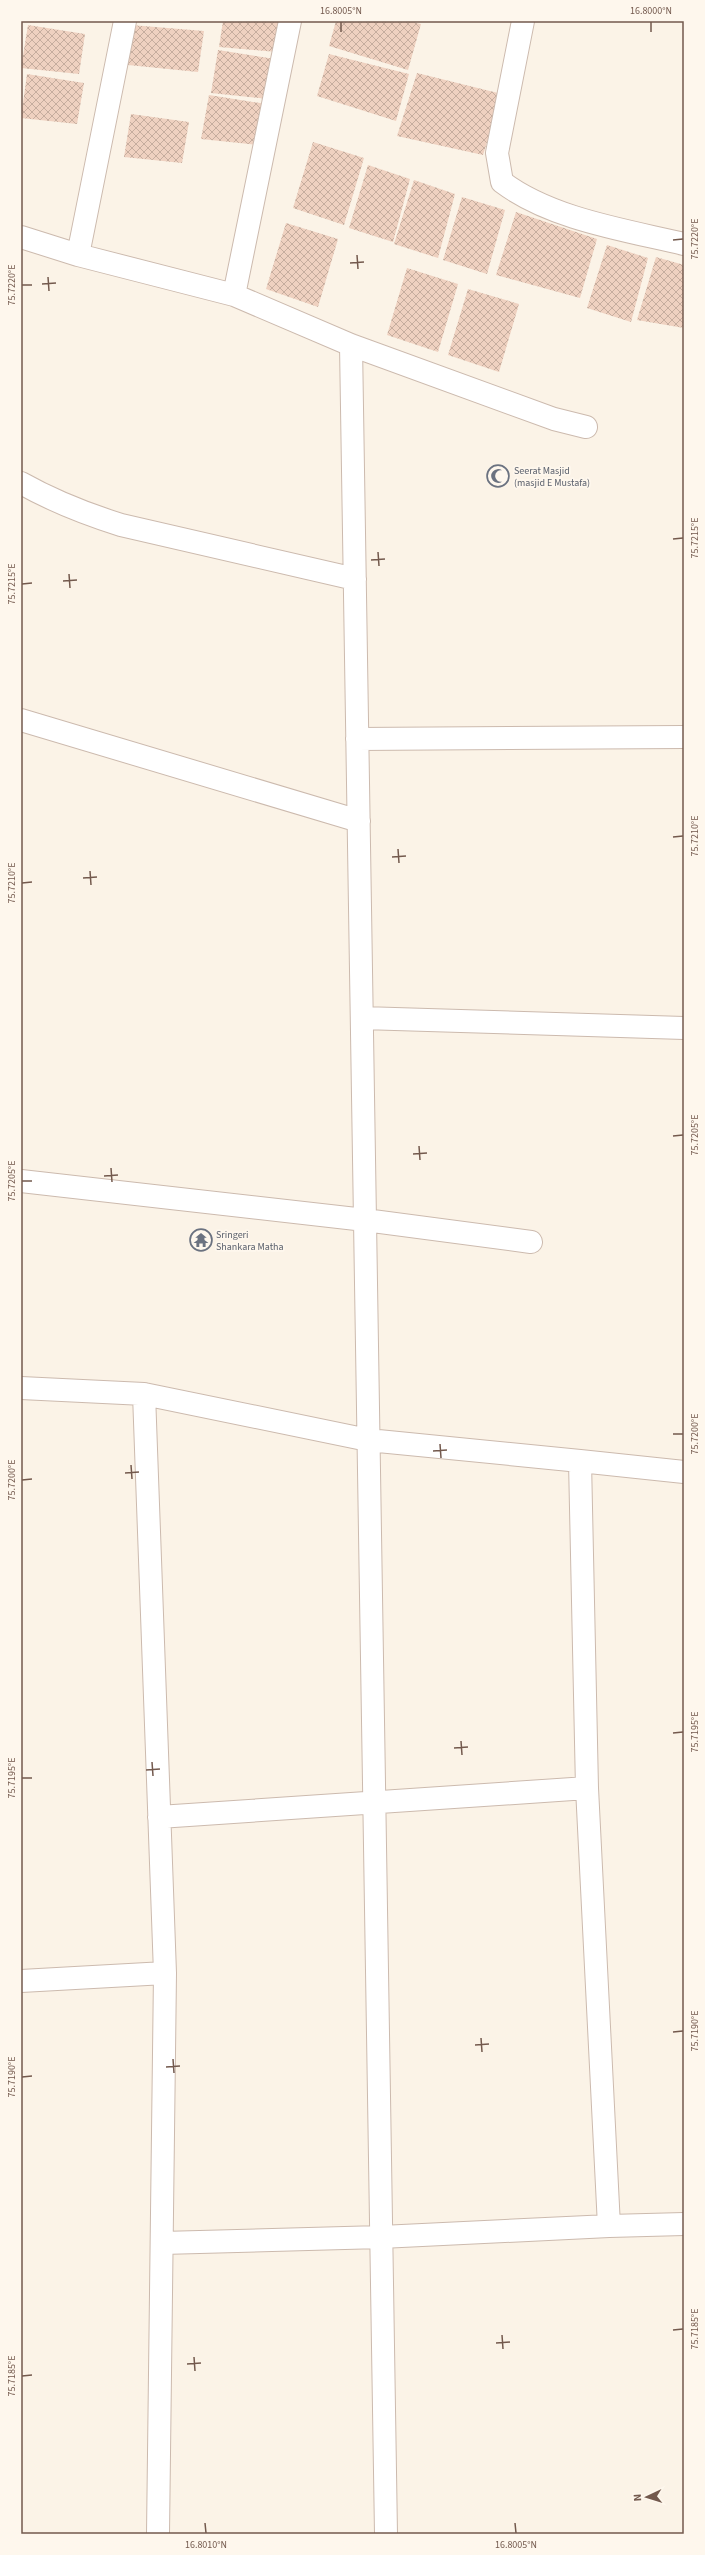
<svg xmlns="http://www.w3.org/2000/svg" width="705" height="2555" viewBox="0 0 705 2555" font-family="'Source Sans 3',sans-serif">
  <defs>
    <pattern id="building-cross-hatch" width="8" height="8" patternUnits="userSpaceOnUse"><rect width="8" height="8" fill="#efd1c0"/><path d="M0 0l8 8M0 8l8-8" fill="none" stroke="#c6ad9e"/></pattern>
  </defs>
  <rect width="100%" height="100%" fill="#fbf3e7"/>
  <path fill="url(#building-cross-hatch)" d="M223,21H282L277,52L219,47Z
    M336,21H409L421,24L408,70L329,46Z
    M28,25L85,34L79,74L21,68Z
    M131,25L204,31L198,72L128,65Z
    M218,50L275,59L269,99L211,93Z
    M329,54L409,74L396,121L317,96Z
    M417,73L502,94L483,155L397,136Z
    M27,74L84,83L77,124L21,118Z
    M209,95L266,104L259,145L201,139Z
    M131,114L189,122L182,163L124,157Z
    M313,142L364,158L344,225L293,208Z
    M368,165L410,179L393,242L349,228Z
    M414,180L455,194L438,258L394,244Z
    M462,197L505,210L487,274L443,260Z
    M516,212L597,239L580,298L496,275Z
    M286,223L338,239L318,307L266,289Z
    M607,245L648,258L631,322L587,308Z
    M656,257L684,265V328L637,320Z
    M407,268L458,284L438,352L387,335Z
    M468,289L519,304L499,372L448,355Z"/>
  <g fill="none" stroke-linecap="round" stroke-linejoin="round">
    <g stroke="#ccbaae" stroke-width="24">
      <path id="minor" d="M523,21L497,153L502,182C551,219 625,230 684,244
        M21,237L78,255L234,295L351,345L554,419L586,427
        M78,255L125,21
        M234,295L290,21
        M351,345L386,2534
        M21,483C53,501 86,514 121,525L355,579
        M21,720L359,821
        M357,739L684,737
        M362,1018L684,1028
        M21,1181L365,1220L531,1242
        M21,1388L144,1394
        M580,1461L684,1472
        M159,1817L587,1788
        M21,1981L165,1973
        M162,2243L381,2237L609,2226
        M158,2534L165,1973L144,1394L368,1440L580,1461L587,1788L609,2226L684,2224"/>
    </g>
    <use href="#minor" stroke="#fff" stroke-width="22"/>
  </g>
  <path fill="none" stroke="#73594d" stroke-width="1.5" d="M341,22V32M651,22V32M673,240L683,239M357,255L358,269M350,263L364,262M48,277L49,291M42,284L56,283M22,285H32M673,539L683,538M378,552L379,566M371,560L385,559M69,574L70,588M63,581L77,580M22,584L32,583M673,837L683,836M398,849L399,863M392,857L406,856M90,871L91,885M83,878L97,877M22,883L32,882M673,1136L683,1135M419,1146L420,1160M413,1154L427,1153M111,1168L112,1182M104,1176L118,1175M22,1181H32M673,1434H683M440,1444L441,1458M433,1451L447,1450M131,1465L132,1479M125,1473L139,1472M22,1480L32,1479M673,1733L683,1732M461,1741L462,1755M454,1748L468,1747M152,1762L153,1776M146,1770L160,1769M22,1778H32M673,2032L683,2031M481,2038L482,2052M475,2045L489,2044M173,2059L174,2073M166,2067L180,2066M22,2077L32,2076M673,2330L683,2329M502,2335L503,2349M496,2343L510,2342M194,2357L195,2371M187,2364L201,2363M22,2376L32,2375M205,2523L206,2533M515,2523L516,2533"/>
  <defs>
    <g id="mosque-ring" transform="scale(1.15)"><circle r="9.5" fill="#fef7ed" stroke="#6b7280" stroke-width="1.5"/><path d="M3.5-4.9A6 6 0 1 0 3.5 4.9A5 5 0 1 1 3.5-4.9Z" fill="#6b7280"/></g>
    <g id="temple-ring" transform="scale(1.15)"><circle r="9.5" fill="#fef7ed" stroke="#6b7280" stroke-width="1.5"/><path d="M0-6L5-2H3V0L6.5 2.5H4V6H1.5V3h-3V6H-4V2.5H-6.5L-3 0V-2H-5Z" fill="#6b7280"/></g>
  </defs>
  <g fill-rule="evenodd">
    <use href="#mosque-ring" x="498" y="476"/>
    <use href="#temple-ring" x="201" y="1240"/>
  </g>
  <g text-anchor="middle" stroke-width="3.5" stroke-linejoin="round" paint-order="stroke">
    <g font-size="10" fill="#5b616d" stroke="#fef7ed" text-anchor="start">
      <text x="514" y="474">Seerat Masjid<tspan x="514" dy="12">(masjid E Mustafa)</tspan></text>
      <text x="216" y="1238">Sringeri<tspan x="216" dy="12">Shankara Matha</tspan></text>
    </g>
  </g>
  <rect width="705" height="2555" fill="none" stroke="#fef7ed" stroke-width="44"/>
  <g transform="translate(647 2497) rotate(266)" stroke="#fef7ed" stroke-width="3" paint-order="stroke">
  <path d="M0-3L7 15L0 10L-7 15Z" fill="#73594d"/>
  <text y="-6" font-size="11" font-weight="bold" text-anchor="middle" fill="#73594d">N</text>
  </g>
  <rect x="22" y="22" width="661" height="2511" fill="none" stroke="#73594d" stroke-width="1.5"/>
  <g font-size="10" text-anchor="middle" fill="#73594d">
    <text x="341" y="14">16.8005°N</text>
    <text x="651" y="14">16.8000°N</text>
    <text transform="translate(694 239) rotate(-90)" y="4">75.7220°E</text>
    <text transform="translate(11 285) rotate(-90)" y="4">75.7220°E</text>
    <text transform="translate(694 538) rotate(-90)" y="4">75.7215°E</text>
    <text transform="translate(11 584) rotate(-90)" y="4">75.7215°E</text>
    <text transform="translate(694 836) rotate(-90)" y="4">75.7210°E</text>
    <text transform="translate(11 883) rotate(-90)" y="4">75.7210°E</text>
    <text transform="translate(694 1135) rotate(-90)" y="4">75.7205°E</text>
    <text transform="translate(11 1181) rotate(-90)" y="4">75.7205°E</text>
    <text transform="translate(694 1434) rotate(-90)" y="4">75.7200°E</text>
    <text transform="translate(11 1480) rotate(-90)" y="4">75.7200°E</text>
    <text transform="translate(694 1732) rotate(-90)" y="4">75.7195°E</text>
    <text transform="translate(11 1778) rotate(-90)" y="4">75.7195°E</text>
    <text transform="translate(694 2031) rotate(-90)" y="4">75.7190°E</text>
    <text transform="translate(11 2077) rotate(-90)" y="4">75.7190°E</text>
    <text transform="translate(694 2329) rotate(-90)" y="4">75.7185°E</text>
    <text transform="translate(11 2376) rotate(-90)" y="4">75.7185°E</text>
    <text x="206" y="2548">16.8010°N</text>
    <text x="516" y="2548">16.8005°N</text>
  </g>
</svg>
